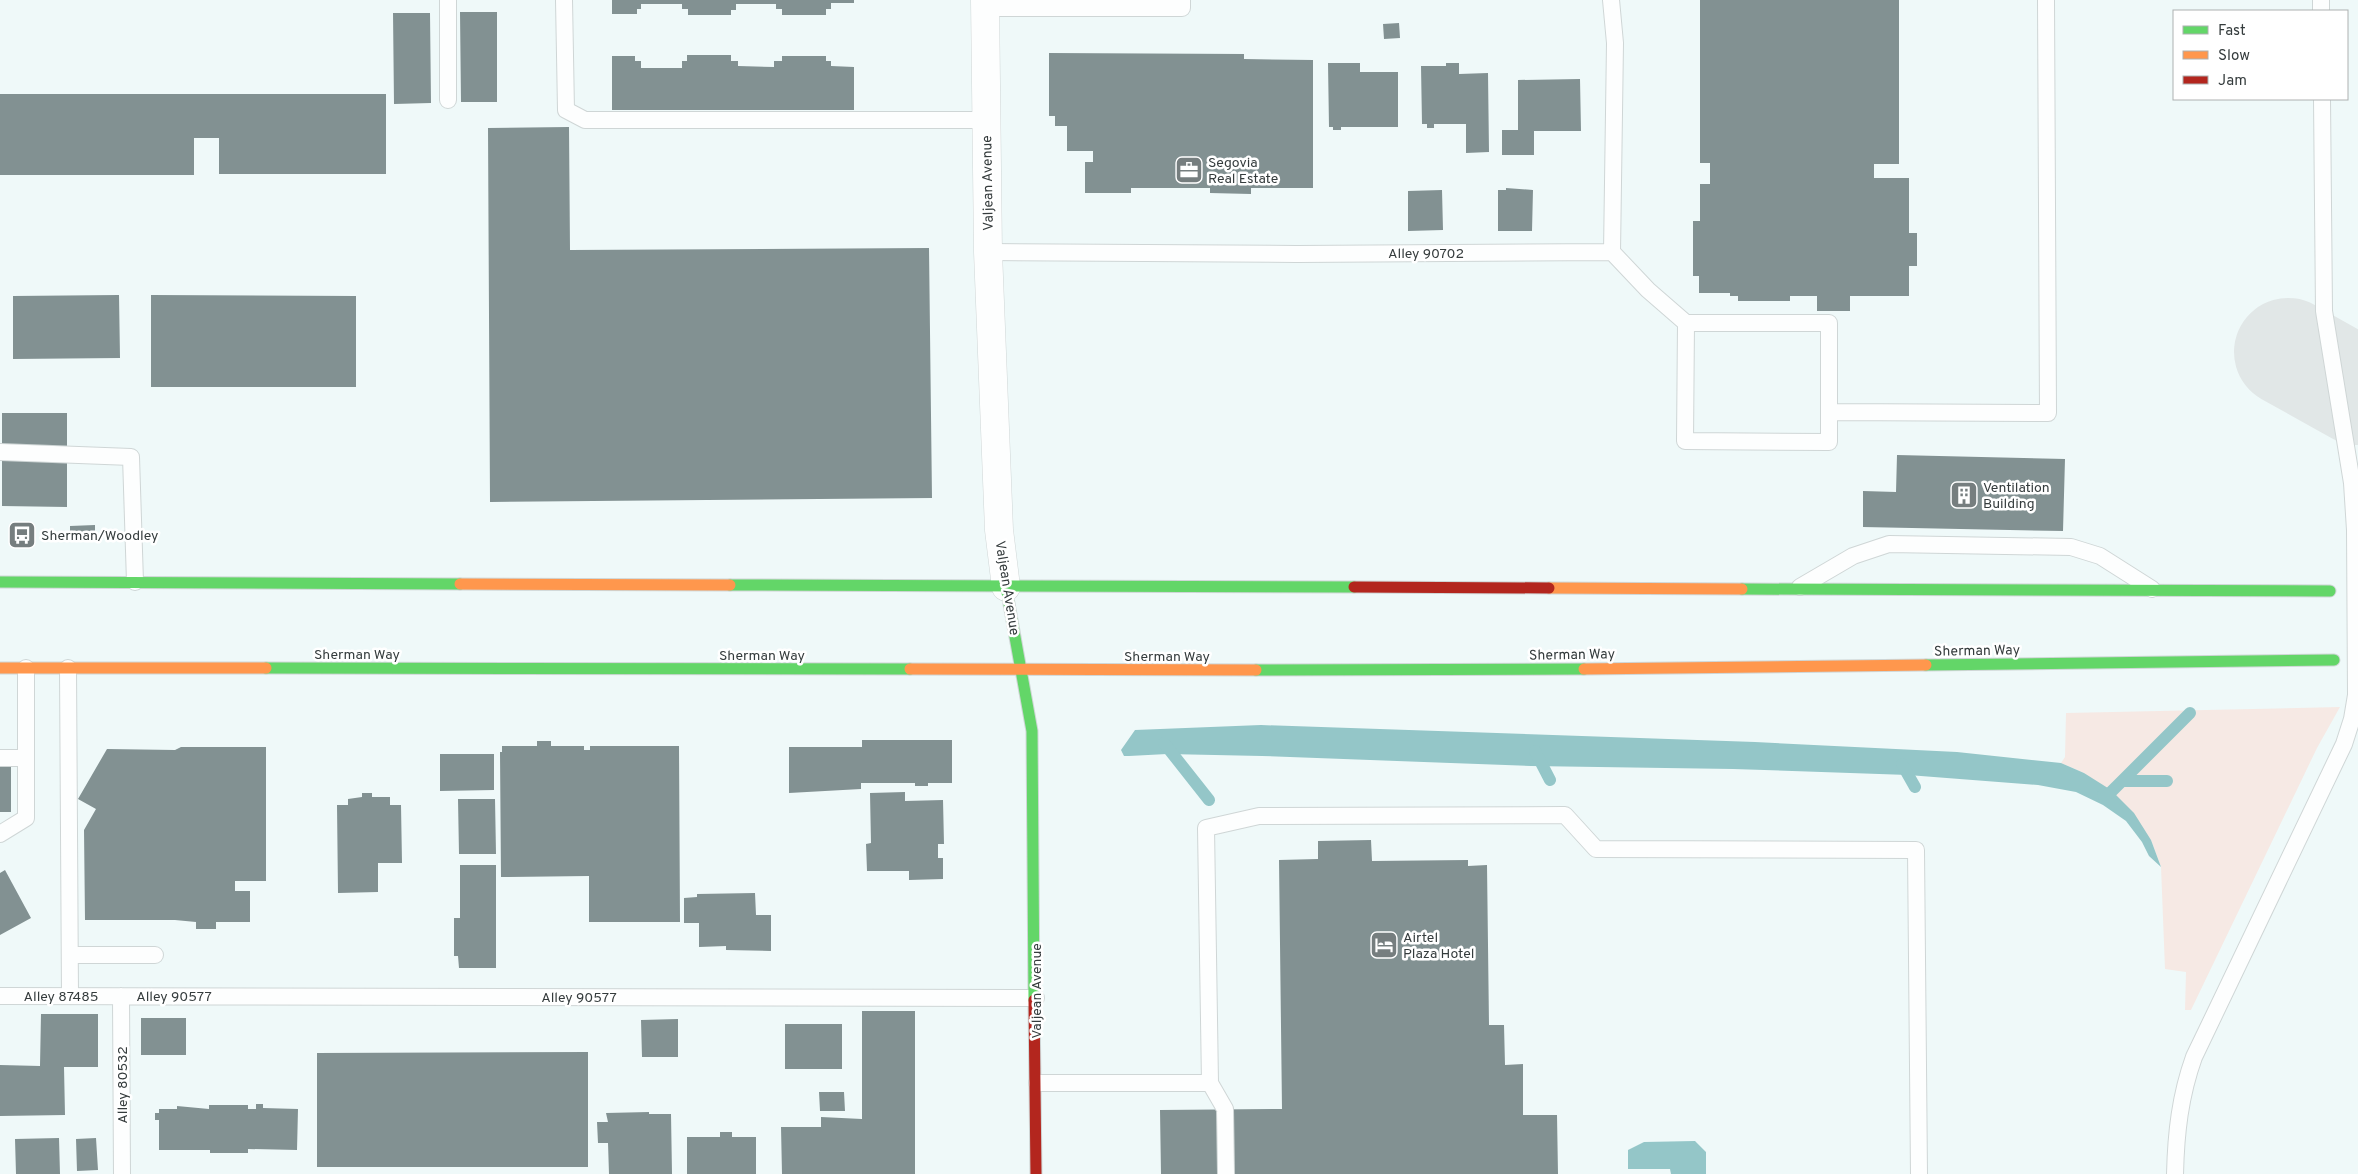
<svg xmlns="http://www.w3.org/2000/svg" width="2358" height="1174" viewBox="0 0 2358 1174" font-family="Overpass,sans-serif">
  <rect width="100%" height="100%" fill="#eff9f9"/>
  <path fill="#f6e9e4" d="M2340,707L2317,748L2191,1010H2185L2186,972L2165,969L2161,867L2151,840L2084,773L2061,763L2065,757L2066,713Z"/>
  <path fill="#94c6c8" d="M1261,725L1755,742L1957,752L2061,763L2084,773L2111,790L2134,813L2151,840L2161,867L2149,856L2142,842L2126,821L2103,805L2076,792L2038,785L1908,775L1733,769L1531,766L1262,756L1167,754L1129,756H1124L1121,750L1135,730Z
    M1695,1141L1706,1152V1174H1671L1670,1169H1628V1150L1644,1142Z"/>
  <g fill="none" stroke-linecap="round" stroke-linejoin="round">
    <path stroke="#94c6c8" stroke-width="12" d="M1164,743L1209,800
      M1535,751L1550,780
      M1902,764L1915,787
      M2122,781H2167
      M2103,795L2110,793L2190,713"/>
    <path stroke="#e1e7e7" stroke-width="108" d="M2288,352L2358,391"/>
  </g>
  <path fill="#829192" d="M612,0H854V3H831V9H826V15H782V9H776V4H736V10H731V15H688V9H682V4H641V9H637V14H612Z
    M1700,0H1899V164H1874V178H1909V233H1917V266H1909V296H1850V311H1817V296H1790V301H1738V296H1730V293H1699V276H1693V221H1700V184H1710V163H1700Z
    M460,12H497V102H461Z
    M393,13H430L431,103L394,104Z
    M1399,23L1400,38L1384,39L1383,24Z
    M1049,53L1244,54V59L1313,60V188H1251V194L1210,193V188H1131V193H1085V162H1093V151H1067V126H1055V116H1049Z
    M687,55H731V61H738V66L774,67V61H782V56H826V61H831V66L854,67V110H612V56H635V61H641V68H682V61H687Z
    M1328,63H1360V72H1398V127H1341V130H1333V127H1329Z
    M1446,63H1459V74L1488,73L1489,152L1466,153V124H1434V128H1427V124H1422L1421,66H1446Z
    M1580,79L1581,131H1534V155H1502V130H1518V80Z
    M0,94H386V174H219V138H194V175H0Z
    M569,127L570,250L929,248L932,498L490,502L488,128Z
    M1506,188L1533,190L1532,231H1498V190H1506Z
    M1442,190L1443,230L1408,231V191Z
    M119,295L120,358L13,359V296Z
    M151,295L356,296V387H151Z
    M2,413H67V507L2,506Z
    M1897,455L2065,459L2063,531L1863,527V491L1896,492Z
    M95,525V535L70,536V526Z
    M862,740H952V783H928V786H915V783H861V789L789,793V747H862Z
    M537,741H551V746H584V750H590V746H679L680,922H589V876L501,877L500,752H502V746H537Z
    M181,747H266V881H235V891H250V922H216V929H196V922L175,920H85L84,830L96,809L78,799L107,749L175,750Z
    M440,754H494V790L440,791Z
    M0,765H11V812H0Z
    M905,792V801L943,800L944,844H938V858H943V879L909,880V871H867L866,844L871,843L870,793Z
    M362,793H372V797H390V805H401L402,863H378V892L338,893L337,805H348V799L362,797Z
    M458,799H495L496,854H459Z
    M1371,840L1372,861L1468,860V866L1487,865L1489,1025H1504L1505,1065L1523,1064V1115H1557L1558,1174H1161L1160,1110L1282,1109L1279,860L1318,859V841Z
    M460,865H496V968H459L458,956H454V918H460Z
    M5,870L31,918L0,935V873Z
    M755,893L756,915H771V951L726,950V946L699,947V923H684V898L697,897V894Z
    M862,1011H915V1174H782L781,1127H821V1117L862,1119Z
    M41,1014H98V1067H64L65,1115L0,1116V1065L40,1066Z
    M141,1018H186V1055H141Z
    M678,1019V1057H642L641,1020Z
    M785,1024H842V1069H785Z
    M588,1052V1167H317V1053Z
    M819,1092H844L845,1111H820Z
    M256,1104H263V1108L298,1109L297,1150L248,1149V1153H210V1150H159V1120H155V1113H159V1109H177V1106L209,1109V1105H248V1109H256Z
    M649,1112V1114H671L672,1174H609L608,1143H598L597,1122H608L606,1113Z
    M720,1132H732V1137H756V1174H687V1137H720Z
    M59,1138L60,1174H16L15,1139Z
    M96,1138L98,1170L77,1171L76,1139Z"/>
  <g fill="none" stroke-linecap="round" stroke-linejoin="round">
    <g stroke="#cfd6d6" stroke-width="18">
      <path id="lane" d="M448,0V100
        M564,0L566,110L585,120H985
        M2321,0V11
        M985,8H1182V0
        M988,252L1297,254L1612,252L1615,43L1611,0
        M1612,252L1648,290L1686,323H1829V442L1685,441L1686,323
        M1829,412L2048,413L2046,0
        M0,452L131,457L135,582
        M1800,587L1853,556L1889,544L2071,547L2100,556L2152,589
        M68,668L70,996
        M0,758H26
        M0,834L26,818V668
        M70,955H155
        M0,996L1036,998
        M121,996L122,1174
        M1037,1083H1210L1206,828L1259,816L1565,815L1596,849L1916,850L1919,1174
        M1210,1083L1225,1109L1226,1174
        M2175,1174C2176,1133 2180,1096 2194,1057L2344,744L2352,719L2356,695L2355,530L2352,483L2324,311L2322,99"/>
    </g>
    <g stroke="#cfd6d6" stroke-width="29">
      <path id="street" d="M985,0L988,252L999,530L1006,587"/>
    </g>
    <g stroke="#cfd6d6" stroke-width="13">
      <path id="fast" d="M0,582L460,584
        M730,585L1354,587
        M1006,587L1032,731L1034,1000
        M1742,589L2330,591
        M1926,665L2334,660
        M266,668L910,669
        M1256,670L1584,669"/>
    </g>
    <g stroke="#cfd6d6" stroke-width="13">
      <path id="slow" d="M460,584L730,585
        M1549,588L1742,589
        M0,668H266
        M910,669L1256,670
        M1584,669L1926,665"/>
    </g>
    <g stroke="#cfd6d6" stroke-width="13">
      <path id="jam" d="M1354,587L1549,588
        M1034,1000L1036,1174"/>
    </g>
    <use href="#lane" stroke="#fdfefe" stroke-width="16"/>
    <use href="#street" stroke="#fdfefe" stroke-width="28"/>
    <use href="#fast" stroke="#63d668" stroke-width="11"/>
    <use href="#slow" stroke="#ff974d" stroke-width="11"/>
    <use href="#jam" stroke="#b3261e" stroke-width="11"/>
  </g>
  <defs>
    <g id="office-square" transform="scale(1.4375)"><rect x="-9" y="-9" width="18" height="18" rx="4" fill="#767e7f" stroke="#fff"/><path d="M-6-3h4V-5.5h4V-3h4V5H-6ZM-1-4.5V-3h2v-1.5ZM-6 0V1H6V0Z" fill="#fff"/></g>
    <g id="building-square" transform="scale(1.4375)"><rect x="-9" y="-9" width="18" height="18" rx="4" fill="#767e7f" stroke="#fff"/><path d="M-4-6H4V6H1V3H-1V6H-4ZM-2.5-4.3h1.7v1.8h-1.7ZM.8-4.3h1.7v1.8H.8ZM-2.5-1h1.7V.8h-1.7ZM.8-1h1.7V.8H.8Z" fill="#fff"/></g>
    <g id="bus-square" transform="scale(1.4375)"><rect x="-9" y="-9" width="18" height="18" rx="4" fill="#767e7f" stroke="#fff"/><path d="M-5-6H5V4H4V6H2V4H-2V6H-4V4H-5ZM-3.5-4V0h7V-4ZM-3.5 1.2v1.5H-2V1.2ZM2 1.2v1.5H3.5V1.2Z" fill="#fff"/></g>
    <g id="hotel-square" transform="scale(1.4375)"><rect x="-9" y="-9" width="18" height="18" rx="4" fill="#767e7f" stroke="#fff"/><path d="M-6-4.5h1.5V1H6V5H4.5V3h-9V5H-6ZM-4 0a1.8 1.8 0 1 1 3.6 0ZM.5 0V-2.5h3Q6-2.5 6 0Z" fill="#fff"/></g>
  </defs>
  <g fill-rule="evenodd">
    <use href="#office-square" x="1189" y="170"/>
    <use href="#building-square" x="1964" y="495"/>
    <use href="#bus-square" x="22" y="535"/>
    <use href="#hotel-square" x="1384" y="945"/>
  </g>
  <g text-anchor="middle" stroke-width="5" stroke-linejoin="round" paint-order="stroke">
    <g font-size="14" fill="#353c3d" stroke="#fff" text-anchor="start">
      <text x="1208" y="167">Segovia<tspan x="1208" dy="16">Real Estate</tspan></text>
      <text x="1983" y="492">Ventilation<tspan x="1983" dy="16">Building</tspan></text>
      <text x="41" y="540">Sherman/Woodley</text>
      <text x="1403" y="942">Airtel<tspan x="1403" dy="16">Plaza Hotel</tspan></text>
    </g>
    <g font-size="14" fill="#353c3d" stroke="#fff">
      <text transform="translate(987 183) rotate(-91)" y="5">Valjean Avenue</text>
      <text x="1426" y="258">Alley 90702</text>
      <text transform="translate(1008 588) rotate(81)" y="5">Valjean Avenue</text>
      <text transform="translate(1977 650) rotate(-1)" y="5">Sherman Way</text>
      <text x="357" y="659">Sherman Way</text>
      <text transform="translate(1572 654) rotate(-1)" y="5">Sherman Way</text>
      <text x="762" y="660">Sherman Way</text>
      <text x="1167" y="661">Sherman Way</text>
      <text transform="translate(1036 991) rotate(-90)" y="5">Valjean Avenue</text>
      <text x="61" y="1001">Alley 87485</text>
      <text x="174" y="1001">Alley 90577</text>
      <text x="579" y="1002">Alley 90577</text>
      <text transform="translate(122 1085) rotate(-90)" y="5">Alley 80532</text>
    </g>
  </g>
  <rect x="2173" y="10" width="175" height="90" fill="#ffffff" stroke="#aeb1b1"/>
  <rect x="2183" y="26" width="25" height="8" fill="#63d668" stroke="#aeb1b1"/>
  <text x="2218" y="35" font-size="15" fill="#353c3d">Fast</text>
  <rect x="2183" y="51" width="25" height="8" fill="#ff974d" stroke="#aeb1b1"/>
  <text x="2218" y="60" font-size="15" fill="#353c3d">Slow</text>
  <rect x="2183" y="76" width="25" height="8" fill="#b3261e" stroke="#aeb1b1"/>
  <text x="2218" y="85" font-size="15" fill="#353c3d">Jam</text>
</svg>
